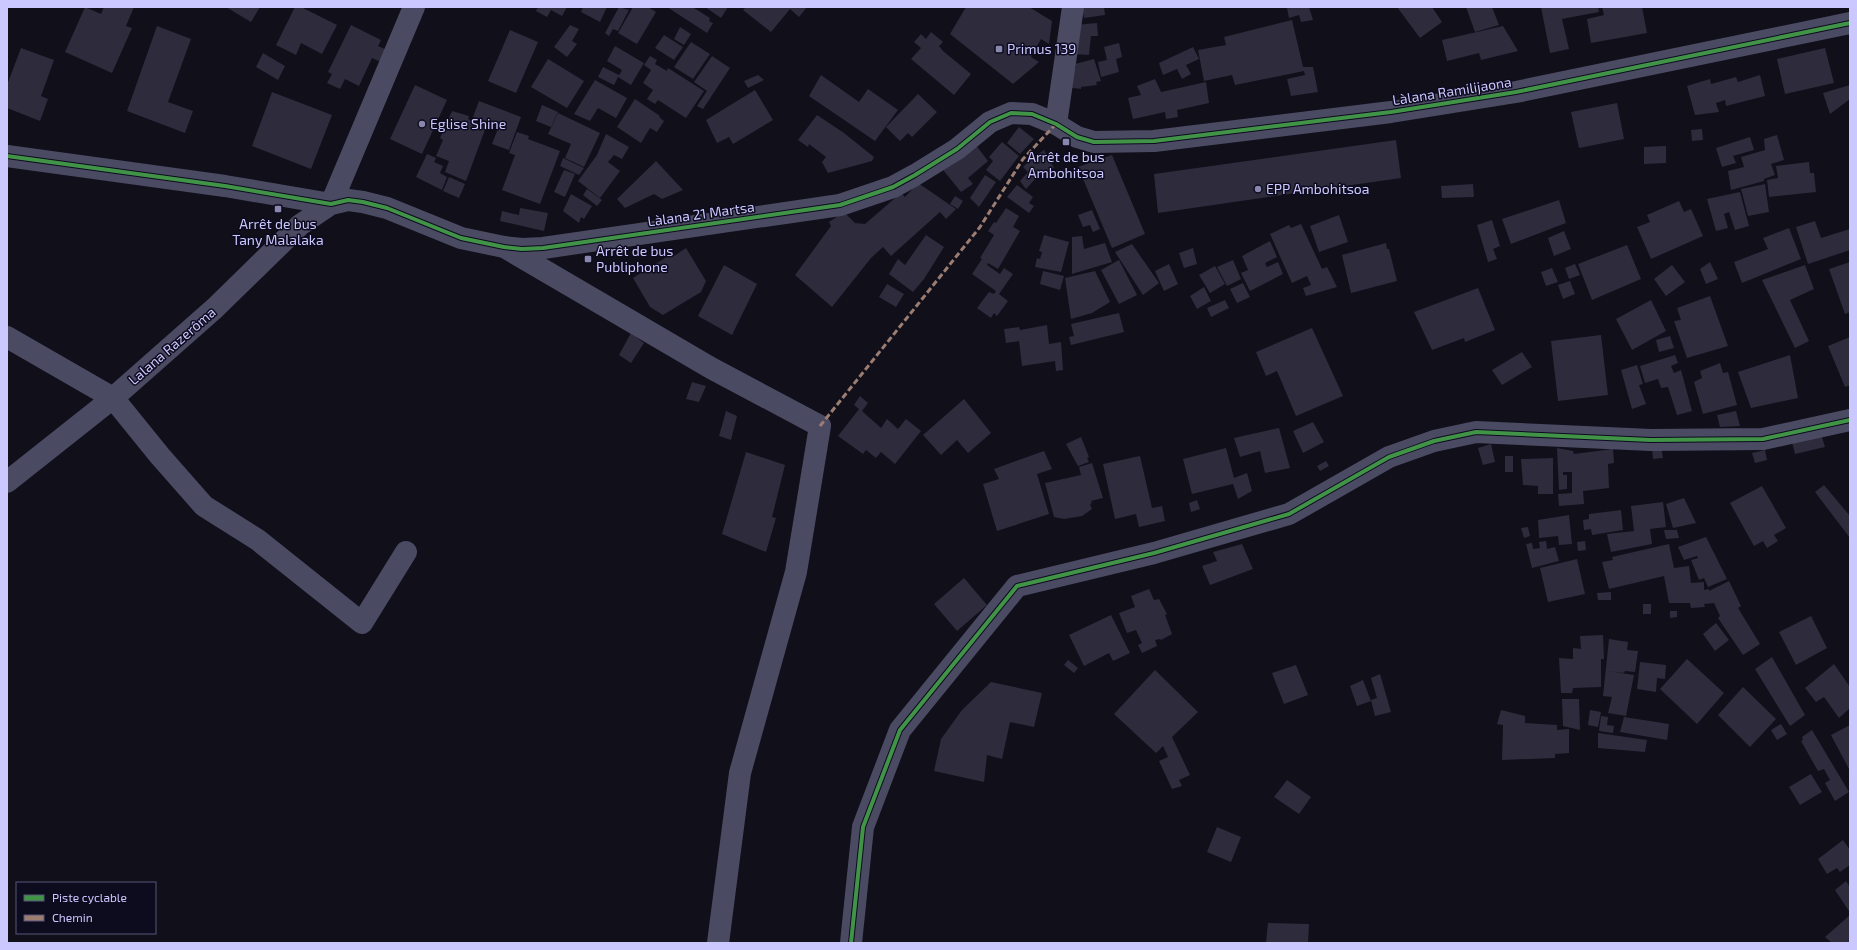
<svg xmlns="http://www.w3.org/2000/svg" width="1857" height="950" viewBox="0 0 1857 950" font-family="'Exo 2',sans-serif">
  <rect width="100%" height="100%" fill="#100f1a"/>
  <path fill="#2e2b3d" d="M85,7L101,14L104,7H134L126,26L132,28L112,73L65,52Z
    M226,7H260L251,22Z
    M295,7H301L337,25L322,54L301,43L296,55L276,45Z
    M538,7H567L562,16L551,10L547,17L536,11Z
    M583,7H607L600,22L581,12Z
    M619,7L629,10L618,31L613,29L609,36L605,33Z
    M633,7H648L656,12L637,44L618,33Z
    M667,7H695L694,8L710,18L709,21L713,23L707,33Z
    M705,7H728L721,18Z
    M746,7H807L799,17L790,9L771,32L743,10Z
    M966,7H1029L1052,21L1049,44L1041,39L1031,57L1039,62L1013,84L950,34Z
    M1082,7H1104L1105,15L1084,18Z
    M1291,7H1309L1313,20L1301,22L1299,15L1289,18L1287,8Z
    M1397,7H1432L1442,22L1420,38Z
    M1466,7H1492L1499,25L1475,32Z
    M1541,7H1598L1599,12L1562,19L1569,49L1550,53Z
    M1602,7H1642L1647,33L1591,43L1587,19L1604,15Z
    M1292,20L1303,67H1313L1318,92L1291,96L1287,79L1305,75L1304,71L1235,85L1232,75L1204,81L1198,50L1226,45L1224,37Z
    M1097,23L1098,36H1091L1089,55L1071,54L1076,25Z
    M351,25L381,40L378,46L387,50L381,62L372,58L359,86L345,79L340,89L327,83L332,74L328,72Z
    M570,25L579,29L572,41L577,44L567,57L554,47Z
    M157,26L191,39L168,102L193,111L185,133L127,111Z
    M1503,26L1518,51L1481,60L1479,53L1447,61L1442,40Z
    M680,27L691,34L684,45L674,39Z
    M510,30L538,42L516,93L488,81Z
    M931,32L943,42L939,46L943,51L971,74L954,95L911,59L921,48L914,42L921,34L926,39Z
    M664,35L683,47L674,60L655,48Z
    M691,42L710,54L693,79L674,67Z
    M1119,43L1122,57L1116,59L1119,72L1101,77L1098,62L1107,60L1104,47Z
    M615,46L644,63L631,85L618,77L622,70L607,61Z
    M1193,47L1199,59L1186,65L1191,74L1182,79L1177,69L1163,75L1159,63Z
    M21,48L54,60L41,96L48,99L40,121L7,108V85Z
    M1825,48L1834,83L1785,94L1777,59Z
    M263,53L285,66L278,80L256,67Z
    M650,56L657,60L655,64L667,71L668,68L704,91L686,118L658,100L655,104L647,99L653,90L643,83L651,70L644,65Z
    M712,56L730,68L703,109L697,106L707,91L694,82Z
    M548,59L584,81L567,108L531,87Z
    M1094,59L1101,81L1096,82L1097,85L1081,87V89L1065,87L1067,66L1076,68L1075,64Z
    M603,67L619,75L614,85L598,77Z
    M758,75L764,80L748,88L744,81Z
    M821,75L859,102L868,89L898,110L875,141L809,96Z
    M1760,75L1765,96L1726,106L1725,100L1716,103L1719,112L1695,115L1687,86L1710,79L1711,84L1736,77L1738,82Z
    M1155,79L1161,92L1206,82L1209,103L1177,110L1178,117L1166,119L1165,112L1133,119L1128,98L1141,95L1137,86Z
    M595,80L627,98L616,118L598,108L590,121L574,114Z
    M415,85L447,100L422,154L390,139Z
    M1850,85V99L1830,114L1823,93Z
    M755,90L773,120L733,144L729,137L717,143L706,120Z
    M272,92L332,115L311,169L252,146Z
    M918,94L937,112L912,137L908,133L900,141L886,127Z
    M635,99L660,116L659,117L664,121L657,132L650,128L641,143L617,127Z
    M479,101L521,117L509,150L492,144L499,126L473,117Z
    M1617,103L1624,139L1579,148L1571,112Z
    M542,105L558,112L551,127L536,121Z
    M452,111L469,116L468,119L486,127L466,181L445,172L449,161L436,156L443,140L440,138Z
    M558,113L600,133L584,167L565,158L571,144L548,134Z
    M817,115L844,133L874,157L872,161L828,173L822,162L826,157L809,144L808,147L798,140Z
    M1019,127L1034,139L1020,154L1007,143Z
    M1702,129L1703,140L1692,141L1691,130Z
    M517,132L529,136L528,139L560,151L540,204L502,190L515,155L509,153Z
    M606,134L629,147L622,159L614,155L608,162L620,171L600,198L578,181L597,155Z
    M1777,135L1784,160L1771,164L1775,175L1764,179V181L1731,190L1728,171L1744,167L1741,157L1765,150L1764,139Z
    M1750,137L1754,150L1733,156L1736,163L1722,167L1716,148Z
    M972,140L988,161L968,178L973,184L961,192L939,165Z
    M1396,140L1401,178L1158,213L1154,174Z
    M1002,142L1019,156L1000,181L986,170L993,161L989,157Z
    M1666,146V163L1644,164V147Z
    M1044,150L1054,168L1038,176L1026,189L1020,181L1028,172L1023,167L1030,160Z
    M427,154L436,158L434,162L443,166L440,173L447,177L442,190L416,177Z
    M1112,155L1145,234L1112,248L1078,167Z
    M563,158L584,168L579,175L560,166Z
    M656,161L683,190L662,199L654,194L625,208L617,199Z
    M1809,162L1810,173H1814L1816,192L1769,197L1767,180L1778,178L1776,166Z
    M564,170L575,174L565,197L554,192Z
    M985,175L996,182L979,207L970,198Z
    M449,177L465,184L459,198L443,191Z
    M918,183L956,209L946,219L940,212L891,256L883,247L871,258L832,307L795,275L831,226L829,222L844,212L855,223L865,224L901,193L905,197Z
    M1473,184L1474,197L1442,198L1441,186Z
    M1765,184L1769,212L1748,216L1741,189Z
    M1017,185L1033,197L1029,203L1034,206L1029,213L1007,197Z
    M587,189L602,200L597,206L583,195Z
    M1740,192L1749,226L1735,230L1729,212L1724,214L1728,228L1716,231L1707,199Z
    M571,194L592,206L584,219L581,217L579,223L563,211Z
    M955,196L963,201L958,209L950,204Z
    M1559,200L1566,223L1511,244L1502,219Z
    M1679,201L1684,212L1691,209L1703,236L1651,259L1637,227L1650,222L1647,215Z
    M520,208L548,213L544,231L500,221L502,211L519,215Z
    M1006,208L1019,216L1013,227L1020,231L998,269L988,263L987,265L1000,274L1004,268L1013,274L999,294L1008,301L997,316L994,313L991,318L977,308L989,292L994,294L996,291L972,274L982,259L980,258L994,235L988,231L994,222L996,223Z
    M1092,210L1100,229L1093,232L1090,225L1083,227L1078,215Z
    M1339,215L1348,242L1319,252L1310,226Z
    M1492,220L1500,246L1493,249L1497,259L1488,262L1477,225Z
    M1815,221L1821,238L1850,229V250L1808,264L1796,227Z
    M1301,224L1322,269L1327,267L1337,287L1306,296L1303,288L1311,285L1307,276L1292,283L1270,234L1289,225L1291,228Z
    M1789,228L1801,259L1742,283L1734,262L1768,249L1763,238Z
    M1564,231L1571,249L1554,256L1548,238Z
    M926,235L944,247L924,279L913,292L889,274L898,259L905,265Z
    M1044,235L1069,242L1061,272L1035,267L1037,258L1040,259L1042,252L1039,251Z
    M1082,236L1084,249L1105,243L1112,262L1072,274V237Z
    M1270,241L1277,257L1265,263L1267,267L1278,262L1283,274L1250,291L1241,273L1248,270L1242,256Z
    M1386,243L1387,249H1389L1397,281L1351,293L1342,255Z
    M1132,244L1159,283L1143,295L1115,252Z
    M1627,245L1641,279L1592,300L1578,264Z
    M686,248L706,281L701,292L663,315L650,307L633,278L673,253L674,256Z
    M1193,248L1197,264L1184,268L1179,253Z
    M1119,260L1137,295L1119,304L1101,270Z
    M1233,260L1241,279L1227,286L1217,267Z
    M1710,262L1718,279L1706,284L1700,269Z
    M1850,262V312L1845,314L1829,269Z
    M1169,264L1178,284L1164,291L1155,271Z
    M1575,264L1580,275L1569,279L1565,268Z
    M724,265L757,284L732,335L698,316Z
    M1672,265L1685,282L1666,296L1654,279Z
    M1805,265L1814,289L1790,300L1809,341L1795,348L1762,280Z
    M1215,266L1225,284L1210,293L1199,275Z
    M1552,268L1558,282L1546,286L1541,272Z
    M1043,271L1064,276L1060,290L1040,284Z
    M1095,271L1110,302L1092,313L1071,319L1065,278Z
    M1570,281L1575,294L1563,299L1558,285Z
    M1243,283L1250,297L1237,303L1230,289Z
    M887,284L904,294L896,307L879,297Z
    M1204,287L1211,301L1197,309L1190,296Z
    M1478,288L1495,330L1465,342L1464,338L1432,350L1414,312Z
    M1710,296L1728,346L1687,358L1674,321L1681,320L1677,308Z
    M1225,300L1229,308L1211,317L1207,308Z
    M1651,300L1666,331L1632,350L1616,319Z
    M1119,313L1124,332L1071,345L1069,337L1074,336L1071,324Z
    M1047,325L1049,344L1061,342L1063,370L1056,371L1055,361L1022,366L1019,341L1006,343L1004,329L1019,327L1020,330Z
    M1312,328L1343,396L1296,416L1277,371L1266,376L1256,352Z
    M631,333L644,343L631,363L619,355Z
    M1601,335L1608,395L1558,401L1551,341Z
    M1670,336L1674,348L1659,352L1656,340Z
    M1850,337V385L1845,387L1828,346Z
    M1522,352L1532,367L1502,385L1492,370Z
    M1675,355L1678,363L1671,366L1674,373L1681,370L1692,411L1677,415L1668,387L1661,388L1658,379L1645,383L1640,366Z
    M1790,355L1798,398L1751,408L1738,372Z
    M1720,363L1723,373L1728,372L1737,405L1703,414L1694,382L1702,378L1700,371Z
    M1637,365L1643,384L1639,385L1646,404L1632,409L1621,370Z
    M692,382L706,386L699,402L686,399Z
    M860,396L868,403L862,411L881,428L887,419L898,429L906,419L921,431L895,464L881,452L876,458L866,450L863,454L838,436L859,409L854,405Z
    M964,399L991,433L968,453L957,440L941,455L923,435Z
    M726,411L737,416L731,440L719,436Z
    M1736,411L1740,426L1720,427L1717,415Z
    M1313,422L1324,442L1303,453L1293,431Z
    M1279,428L1290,468L1265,473L1260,451L1240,457L1234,438Z
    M1821,434L1825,447L1795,454L1792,442Z
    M1081,437L1089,457L1087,458L1089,462L1078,466L1066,444Z
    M1491,444L1495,462L1483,465L1478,448Z
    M1661,446L1663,458L1653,459L1652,447Z
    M1226,448L1234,478L1247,473L1252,491L1238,499L1233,484L1192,494L1183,459Z
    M1557,448L1573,451L1574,454L1613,449L1614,463L1608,464L1609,488L1583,491L1584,504L1559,506L1558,494L1572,493V472H1563V475H1567V489L1559,490Z
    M1765,450L1767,460L1755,463L1752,453Z
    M1044,451L1052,469L1037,474L1049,514L997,531L983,484L999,479L994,469Z
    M746,452L785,465L772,517L776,518L766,552L722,534Z
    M1140,456L1152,508L1162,506L1165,521L1139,527L1136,514L1115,519L1103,464Z
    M1505,456H1513V472H1505Z
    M1553,458V494H1538V486L1523,485L1521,459Z
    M1326,461L1329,466L1320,471L1317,466Z
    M1092,463L1103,498L1091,501L1092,503L1090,504L1092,509L1082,516L1064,519L1054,517L1045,483L1081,475L1079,467Z
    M1824,485L1850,516V538L1815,492Z
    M1762,486L1786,528L1774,535L1778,541L1767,548L1763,541L1754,546L1730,503Z
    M1684,498L1696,523L1673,528L1666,504Z
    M1197,500L1200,509L1191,512L1189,503Z
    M1663,502L1666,527L1650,529L1652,544L1611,552L1607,534L1634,531L1631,506Z
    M1621,510L1623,530L1592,535L1591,529L1584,530L1583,520L1589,519V514Z
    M1569,515L1572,544L1559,545L1558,536L1539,538L1538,520Z
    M1528,527L1530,536L1524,538L1521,528Z
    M1664,530H1677L1679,538L1666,539Z
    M1706,537L1727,579L1708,587L1704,578L1699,580L1691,560L1698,558L1697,556L1684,560L1678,547Z
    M1546,541L1547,549L1555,547L1559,561L1532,568L1526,544L1532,543L1533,549L1540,548L1539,542Z
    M1585,541L1586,550L1578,551L1577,542Z
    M1242,544L1253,569L1210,585L1202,566L1217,561L1213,552Z
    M1669,544L1674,568L1689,566L1691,583L1704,582V590L1709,589V591L1729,581L1741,606L1738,608L1760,644L1743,655L1718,618L1720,616L1714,603L1704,604L1705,607L1691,608L1690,603H1669L1664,576L1609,589L1602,562L1613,560L1612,557Z
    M1577,559L1585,594L1548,602L1540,568Z
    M964,578L987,605L957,631L934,604Z
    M1149,589L1154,600L1159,599L1167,614L1165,615L1172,634L1161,640L1160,639L1155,640L1157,646L1142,653L1138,645L1142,643L1136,630L1127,633L1119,613L1135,607L1131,596Z
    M1611,592V600H1598L1597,593Z
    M1643,604H1651V614H1643Z
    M1670,611H1677V617L1670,618Z
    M1111,615L1130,653L1113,661L1109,653L1084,666L1069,635Z
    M1811,616L1827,648L1796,665L1779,632Z
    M1716,623L1729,640L1715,651L1703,634Z
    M1603,635L1604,659H1601V687L1573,688L1572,693H1561L1559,658L1573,659V648L1581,649L1580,636Z
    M1609,639L1628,642L1627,650L1638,651L1635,672L1625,671L1624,673L1608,671L1634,675L1626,716L1608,713L1612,697L1603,696Z
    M1772,657L1805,715L1790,726L1755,669Z
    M1687,659L1724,693L1697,724L1660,689Z
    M1068,660L1078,668L1074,673L1064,665Z
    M1640,662L1666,665L1665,679L1657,678L1656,692L1637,689Z
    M1834,664L1850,687V708L1839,718L1824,697L1816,702L1805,688Z
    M1296,665L1308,695L1284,704L1272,673Z
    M1155,670L1198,712L1172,737L1190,775L1179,780L1182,786L1172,789L1159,761L1168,757L1163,746L1156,753L1114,714Z
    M1380,674L1391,712L1375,716L1371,700L1377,698L1371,678Z
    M1363,680L1371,701L1357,706L1350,686Z
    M991,682L1042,693L1034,727L1010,722L1002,759L987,755L984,782L934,771L941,739L962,710Z
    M1743,687L1776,719L1750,747L1718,715Z
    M1562,699H1579L1580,730L1563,726Z
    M1501,710L1525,716V723L1557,725V730L1569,729V753L1555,754V758L1502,760L1503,725L1497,724Z
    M1590,710L1601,712L1598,727L1588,725Z
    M1601,716L1608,717L1607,725L1614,726L1613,733L1599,731Z
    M1624,717L1669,724L1667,740L1620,732Z
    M1781,724L1787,734L1777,740L1771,730Z
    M1850,725V771L1831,735Z
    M1812,730L1849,792L1835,801L1825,783L1830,780L1824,769L1818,771L1801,741L1803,740L1802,737Z
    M1598,733L1647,740L1645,752L1598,748Z
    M1811,774L1822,792L1800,805L1789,787Z
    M1287,780L1311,797L1299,814L1274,797Z
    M1217,827L1241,837L1231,862L1207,852Z
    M1843,840L1850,850V865L1840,872L1837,868L1827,874L1818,859Z
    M1846,881L1850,887L1849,911L1835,890Z
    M1850,915V941L1847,943H1832L1825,937Z
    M1268,923L1309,924L1308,943H1266Z"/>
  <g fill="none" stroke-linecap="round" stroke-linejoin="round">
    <path stroke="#4a4a63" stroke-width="22" d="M1056,124L1073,7
      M7,156L225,186L331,204L348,200L363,202L387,208L461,238L504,247L522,249L543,248L840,205L893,187L915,175L957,149L990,122L1011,113L1032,114L1056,124L1077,137L1094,142L1154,141L1391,112L1516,92L1850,23
      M331,204L414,7
      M506,248L711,368L820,426L796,572L740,773L718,943
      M7,337L113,398L160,456L204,506L258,540L362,623L406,552
      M7,482L113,398L215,308L300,225L331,204
      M851,943L863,827L900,730L1017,586L1154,553L1289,514L1389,457L1434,441L1476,432L1651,440L1763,439L1850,420"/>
    <path stroke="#9b7d72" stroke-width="3" stroke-dasharray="6 3" stroke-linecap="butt" d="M820,426L980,227L1023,159L1056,124"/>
    <g stroke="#0d0b1e" stroke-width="6">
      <path id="cycleway" d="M7,156L225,186L331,204L348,200L363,202L387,208L461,238L504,247L522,249L543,248L840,205L893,187L915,175L957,149L990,122L1011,113L1032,114L1056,124L1077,137L1094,142L1154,141L1391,112L1516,92L1850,23
        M851,943L863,827L900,730L1017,586L1154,553L1289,514L1389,457L1434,441L1476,432L1651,440L1763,439L1850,420"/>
    </g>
    <use href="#cycleway" stroke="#419447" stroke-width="4"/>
  </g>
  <g fill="#8a87af" stroke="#0d0b1e" stroke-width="1.5">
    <rect x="995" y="45" width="8" height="8" rx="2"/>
    <circle cx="422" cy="124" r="4"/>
    <rect x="1062" y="138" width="8" height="8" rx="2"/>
    <circle cx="1258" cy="189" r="4"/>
    <rect x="274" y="205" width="8" height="8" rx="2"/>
    <rect x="584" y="255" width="8" height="8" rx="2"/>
  </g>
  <g text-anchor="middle" stroke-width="3" stroke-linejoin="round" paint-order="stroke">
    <g font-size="14" fill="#cbc7ff" stroke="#0d0b1e" text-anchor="start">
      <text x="1007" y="54">Primus 139</text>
      <text x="430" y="129">Eglise Shine</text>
      <text x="1066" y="162" text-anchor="middle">Arrêt de bus<tspan x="1066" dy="16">Ambohitsoa</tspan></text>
      <text x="1266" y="194">EPP Ambohitsoa</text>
      <text x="278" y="229" text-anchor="middle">Arrêt de bus<tspan x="278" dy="16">Tany Malalaka</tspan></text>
      <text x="596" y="256">Arrêt de bus<tspan x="596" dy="16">Publiphone</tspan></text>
    </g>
    <g font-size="14" fill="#cbc7ff" stroke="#0d0b1e">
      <text transform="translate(1452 91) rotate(-9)" y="5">Làlana Ramilijaona</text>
      <text transform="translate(701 214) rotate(-8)" y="5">Làlana 21 Martsa</text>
      <text transform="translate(172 346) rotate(-41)" y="5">Lalana Razerôma</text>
    </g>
  </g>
  <rect width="1857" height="950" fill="none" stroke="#cbc7ff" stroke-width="16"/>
  <rect x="16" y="882" width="140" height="52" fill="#0d0b1e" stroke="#595678"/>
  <rect x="24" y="895" width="20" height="6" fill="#419447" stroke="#595678"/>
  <text x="52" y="902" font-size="12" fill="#cbc7ff">Piste cyclable</text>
  <rect x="24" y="915" width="20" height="6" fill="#9b7d72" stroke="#595678"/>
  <text x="52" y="922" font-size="12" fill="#cbc7ff">Chemin</text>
</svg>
